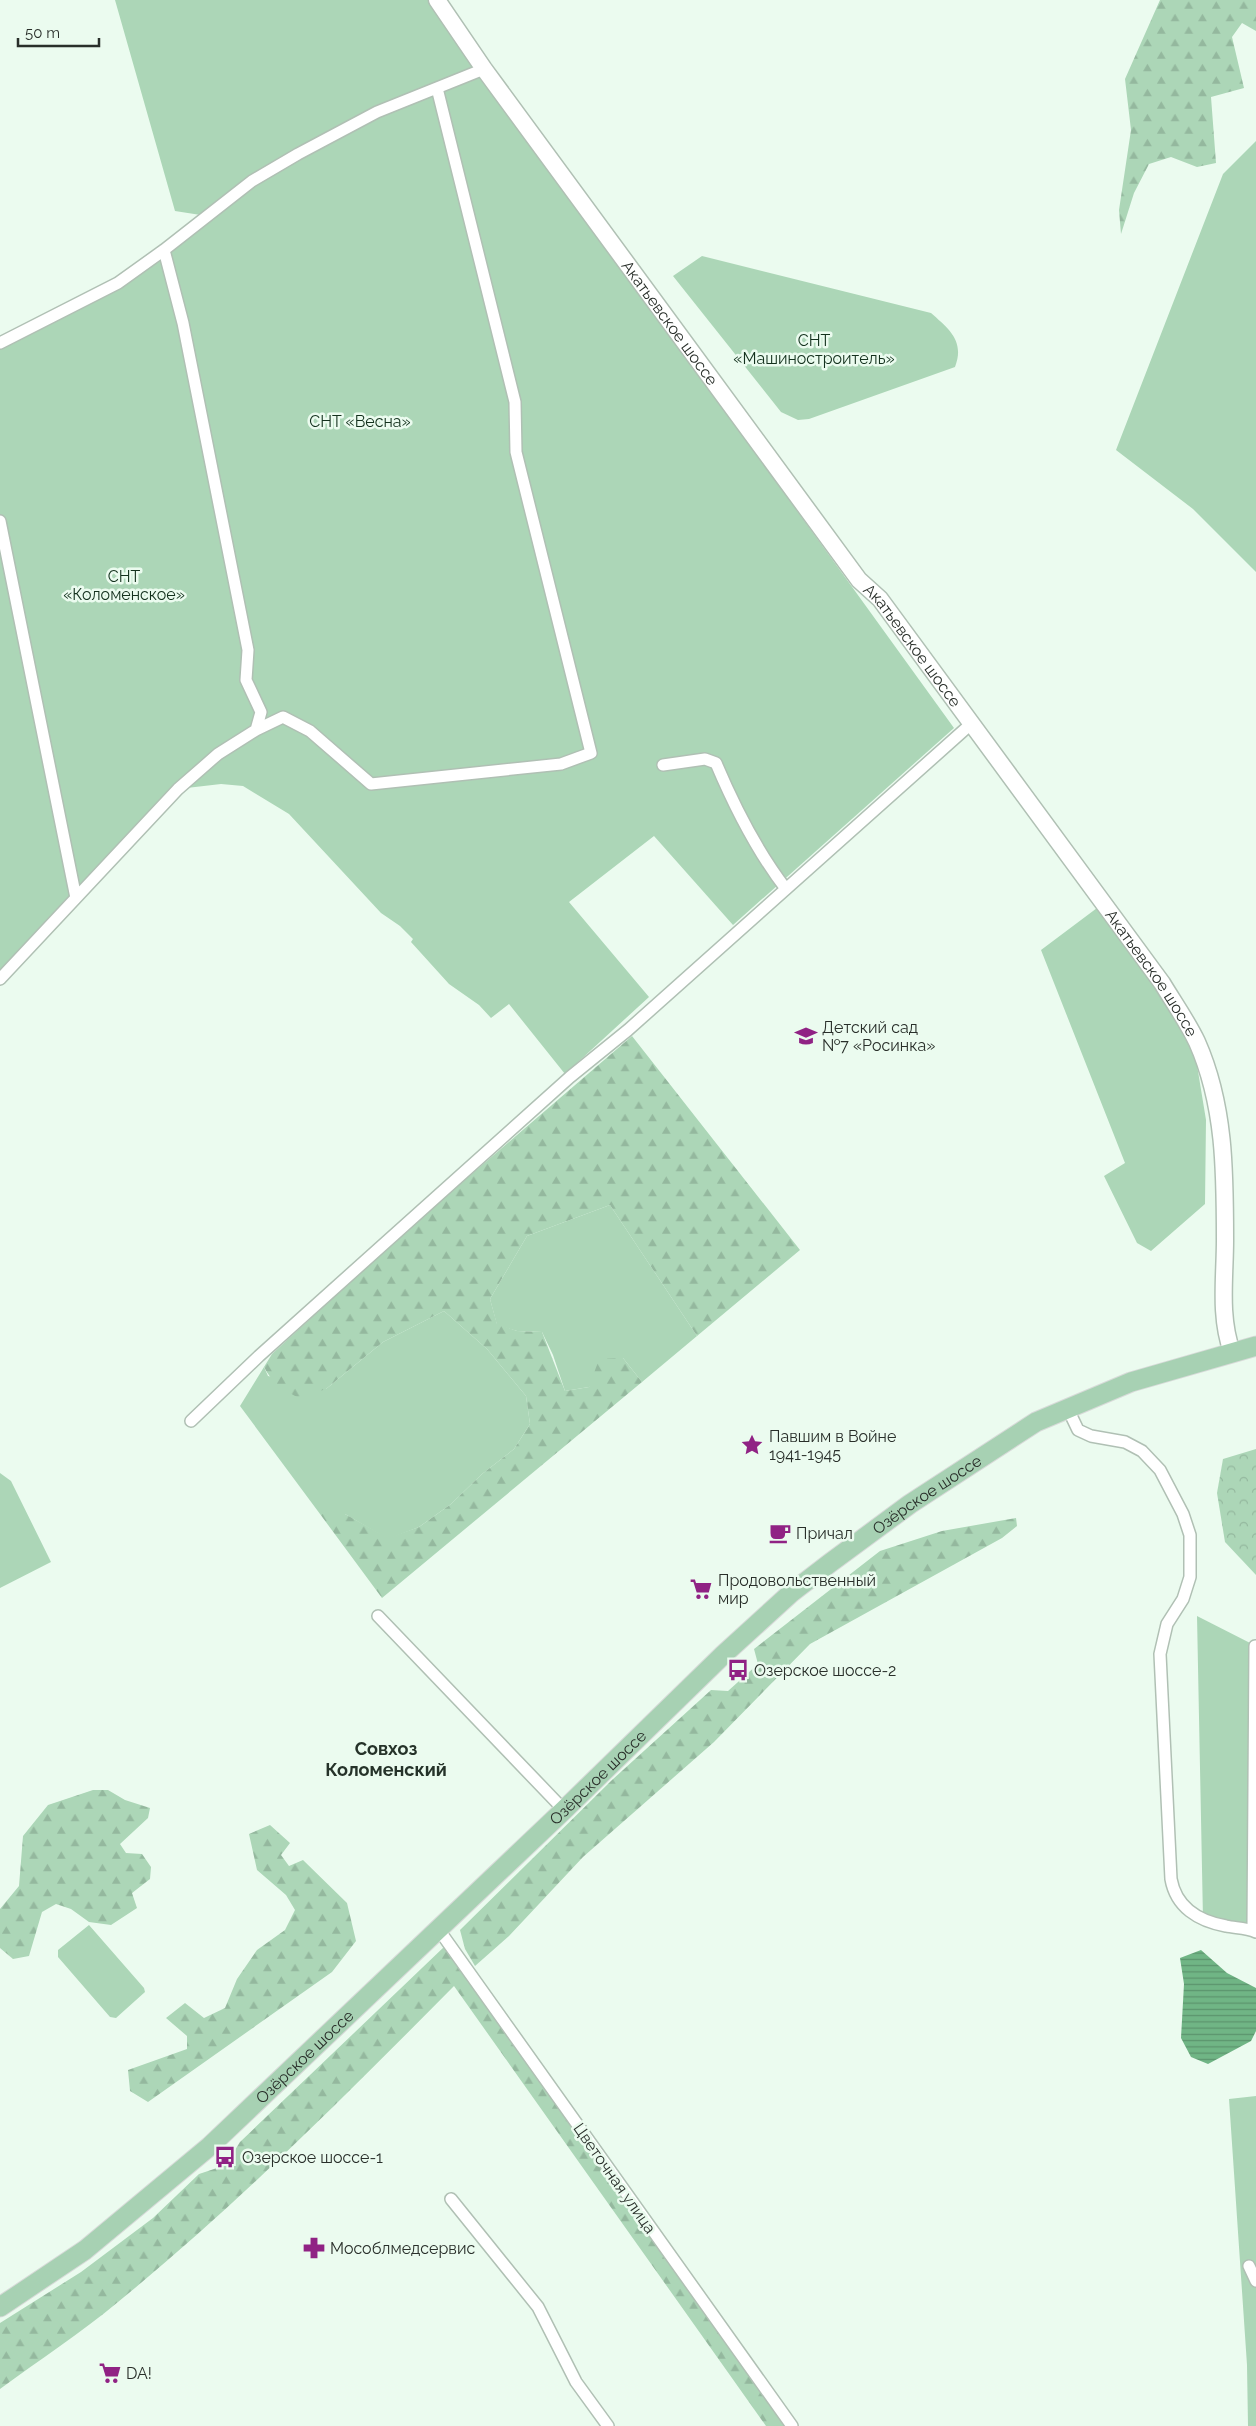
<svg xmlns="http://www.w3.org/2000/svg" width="1256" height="2426" viewBox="0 0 1256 2426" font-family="Raleway,sans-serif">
  <defs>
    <pattern id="forest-firs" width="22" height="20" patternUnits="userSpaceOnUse" patternTransform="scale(1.25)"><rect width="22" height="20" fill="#acd6b7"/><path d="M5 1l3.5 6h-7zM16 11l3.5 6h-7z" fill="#94b89e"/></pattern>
    <pattern id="park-crowns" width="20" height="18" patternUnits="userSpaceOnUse" patternTransform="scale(1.25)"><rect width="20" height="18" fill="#acd6b7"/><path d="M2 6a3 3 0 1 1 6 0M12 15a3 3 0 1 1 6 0" fill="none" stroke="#94b89e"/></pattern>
    <pattern id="water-rules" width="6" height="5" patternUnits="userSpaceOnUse" patternTransform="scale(1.25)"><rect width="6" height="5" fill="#70b585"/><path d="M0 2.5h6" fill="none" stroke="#5c946d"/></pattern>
  </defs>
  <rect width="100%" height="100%" fill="#ebfbef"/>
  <path fill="#acd6b7" d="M115,0H428L954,728L733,925L654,836L569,902L649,997L565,1074L509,1004L491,1018L479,1005L449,984L411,942L413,939L400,926L381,913L289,814L243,786L221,784L178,789L0,974V343L117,283L207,216L175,211Z
    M1256,141V572L1193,509L1116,450L1223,174Z
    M702,256L931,313C949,329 965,341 955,367L809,419L798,420L781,412L673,276Z
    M1097,908L1164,999L1196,1059L1206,1120L1205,1204L1151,1251L1137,1243L1104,1176L1125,1163L1041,950Z
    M610,1205L697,1336L642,1382L623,1358L589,1387L565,1391L553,1355L542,1332L517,1331L497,1325L490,1299L527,1236Z
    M444,1311L487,1349L526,1396L530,1424L514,1449L482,1474L451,1504L419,1527L388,1539L345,1514H320L240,1406L264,1367L268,1376L326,1389L383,1342Z
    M0,1473L11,1481L51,1562L0,1588Z
    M1197,1616L1256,1646V1926L1203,1919Z
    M89,1925L144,1988L145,1992L116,2018L110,2017L58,1957V1950Z
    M1256,2096V2426H1248L1247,2365L1229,2099Z"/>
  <path fill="url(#forest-firs)" d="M1160,0H1256V31L1242,23L1232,37L1244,88L1211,97L1216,163L1197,167L1171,157L1149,164L1134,193L1121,234L1119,210L1131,130L1125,79Z
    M632,1036L800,1250L697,1336L610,1205L527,1236L490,1299L497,1324L517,1331L542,1332L565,1391L589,1387L599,1359L623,1358L642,1382L382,1598L320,1514H345L388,1538L419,1527L451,1504L482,1474L514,1449L530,1424L526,1396L487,1349L444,1311L383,1342L326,1389L299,1398C285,1391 271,1382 264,1367L272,1354L409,1228Z
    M1016,1518L1017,1526L1002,1538L810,1644L714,1742L583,1857L509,1936L475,1966L465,1949L460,1930L612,1780L711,1690L728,1691L758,1664L754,1649L880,1551L942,1531Z
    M93,1790H108L125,1800L150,1808L148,1818L120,1844L126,1853L142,1854L151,1867L150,1879L132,1893L137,1908L111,1925L89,1922L71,1909L56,1904L42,1912L29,1956L13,1959L0,1948V1909L19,1886L23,1836L48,1805Z
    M270,1825L290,1843L281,1855L289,1866L303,1860L347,1903L356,1941L332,1972L148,2102L130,2091L128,2070L187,2049V2036L166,2018L185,2003L204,2018L225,2008L237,1979L257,1950L285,1930L295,1910L286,1895L257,1870L249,1834Z
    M445,1946L786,2426H766L454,1986C346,2095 237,2205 118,2302C81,2333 39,2360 0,2389V2323L81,2272L153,2218L199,2174L220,2167L230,2158L240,2142Z"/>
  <path fill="url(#park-crowns)" d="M1256,1449V1575L1225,1542L1217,1493L1223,1459Z"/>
  <path fill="url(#water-rules)" d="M1201,1950L1227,1973L1256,1988V2031L1251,2041L1208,2064L1191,2057L1181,2038L1184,1984L1180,1958Z"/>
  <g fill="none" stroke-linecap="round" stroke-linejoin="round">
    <g stroke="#b0c0b4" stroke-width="14">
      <path id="minor" d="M164,250L183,323L248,650L246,680L261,712L256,730
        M0,343L118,283L164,250L252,181L298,154L377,112L479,71
        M0,521L76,898
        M663,765L705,759L716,763C735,808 756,850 786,889
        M0,979L178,789L218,754L256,730L283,717L310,731L371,784L561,764L591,753L516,452L515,402L437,88
        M1067,1407L1078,1430L1091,1436L1125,1442L1142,1451L1160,1470L1183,1514L1190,1535V1577L1183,1599L1167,1624L1160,1654L1171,1879C1176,1907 1198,1921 1226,1926C1235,1928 1247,1928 1256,1932
        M191,1421L259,1356L570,1077L628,1030L972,723
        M378,1616L564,1810
        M439,1930L792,2426
        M1253,1930L1255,1646
        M451,2199L538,2307L576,2382L608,2426
        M1249,2266L1256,2281"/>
    </g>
    <g stroke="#b0c0b4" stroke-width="19">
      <g id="secondary">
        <path id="s1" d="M437,0L484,69L859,580L880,599L1162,983C1174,1003 1187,1021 1197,1042C1225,1105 1225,1172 1225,1240C1225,1278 1219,1316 1232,1352"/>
      </g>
    </g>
    <g stroke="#d8dad9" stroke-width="21">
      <g id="primary">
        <path id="s2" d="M0,2307L85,2250L210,2146L564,1810L723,1655L791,1593L830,1563L910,1504L1036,1422L1131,1382L1256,1346"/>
      </g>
    </g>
    <use href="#minor" stroke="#fff" stroke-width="11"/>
    <use href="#secondary" stroke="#fff" stroke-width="16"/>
    <use href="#primary" stroke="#a7d1b3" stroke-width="19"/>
  </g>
  <defs>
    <g id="school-bare" transform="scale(1.725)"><path d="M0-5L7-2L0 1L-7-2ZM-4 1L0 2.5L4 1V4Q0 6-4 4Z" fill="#902284" stroke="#ebfbef" stroke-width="2.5" paint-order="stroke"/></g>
    <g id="sight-bare" transform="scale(1.725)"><path d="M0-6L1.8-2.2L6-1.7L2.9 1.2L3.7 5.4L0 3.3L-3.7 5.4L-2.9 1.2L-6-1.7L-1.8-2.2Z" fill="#902284" stroke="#ebfbef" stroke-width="2.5" paint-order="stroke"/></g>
    <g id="cafe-bare" transform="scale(1.725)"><path d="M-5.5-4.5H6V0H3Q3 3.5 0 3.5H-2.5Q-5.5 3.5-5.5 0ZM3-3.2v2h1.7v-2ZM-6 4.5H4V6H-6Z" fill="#902284" stroke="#ebfbef" stroke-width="2.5" paint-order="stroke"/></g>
    <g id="supermarket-bare" transform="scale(1.725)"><path d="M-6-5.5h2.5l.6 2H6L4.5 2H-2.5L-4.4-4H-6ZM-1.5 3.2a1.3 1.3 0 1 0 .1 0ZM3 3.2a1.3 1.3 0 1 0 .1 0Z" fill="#902284" stroke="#ebfbef" stroke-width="2.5" paint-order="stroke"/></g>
    <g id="bus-bare" transform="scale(1.725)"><path d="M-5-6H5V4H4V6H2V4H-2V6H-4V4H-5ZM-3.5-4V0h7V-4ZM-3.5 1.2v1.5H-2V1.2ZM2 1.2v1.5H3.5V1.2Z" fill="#902284" stroke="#ebfbef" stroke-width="2.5" paint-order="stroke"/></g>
    <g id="pharmacy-bare" transform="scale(1.725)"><path d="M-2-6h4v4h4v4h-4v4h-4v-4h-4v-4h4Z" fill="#902284" stroke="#ebfbef" stroke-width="2.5" paint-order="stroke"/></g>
  </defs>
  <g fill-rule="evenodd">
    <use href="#school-bare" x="806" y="1036"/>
    <use href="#sight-bare" x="752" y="1445"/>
    <use href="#cafe-bare" x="780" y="1533"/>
    <use href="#supermarket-bare" x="701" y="1589"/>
    <use href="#bus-bare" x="738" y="1670"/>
    <use href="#bus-bare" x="225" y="2157"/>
    <use href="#pharmacy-bare" x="314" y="2248"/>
    <use href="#supermarket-bare" x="110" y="2373"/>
  </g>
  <g text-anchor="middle" stroke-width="5" stroke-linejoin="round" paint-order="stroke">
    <g font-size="16" fill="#292f2a" stroke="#ebfbef">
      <text dy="6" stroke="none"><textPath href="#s1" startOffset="398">Акатьевское шоссе</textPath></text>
      <text dy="6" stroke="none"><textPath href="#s1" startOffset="802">Акатьевское шоссе</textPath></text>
      <text dy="6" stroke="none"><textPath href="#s1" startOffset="1208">Акатьевское шоссе</textPath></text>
      <text dy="6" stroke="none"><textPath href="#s2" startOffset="1235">Озёрское шоссе</textPath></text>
      <text dy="6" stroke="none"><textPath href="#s2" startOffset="800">Озёрское шоссе</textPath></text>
      <text dy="6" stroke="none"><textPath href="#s2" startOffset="395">Озёрское шоссе</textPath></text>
      <text transform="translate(615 2178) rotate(55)" y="6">Цветочная улица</text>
    </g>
    <g font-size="16" fill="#13311d" stroke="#ebfbef">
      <text x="814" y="346">СНТ<tspan x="814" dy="18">«Машиностроитель»</tspan></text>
      <text x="360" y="427">СНТ «Весна»</text>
      <text x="124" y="582">СНТ<tspan x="124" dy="18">«Коломенское»</tspan></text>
    </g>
    <g font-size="16" fill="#292f2a" stroke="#ebfbef" text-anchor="start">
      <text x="822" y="1033">Детский сад<tspan x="822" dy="18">№7 «Росинка»</tspan></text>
      <text x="769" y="1442">Павшим в Войне<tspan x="769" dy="18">1941-1945</tspan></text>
      <text x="796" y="1539">Причал</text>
      <text x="718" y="1586">Продовольственный<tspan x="718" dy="18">мир</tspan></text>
      <text x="754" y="1676">Озерское шоссе-2</text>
      <text x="242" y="2163">Озерское шоссе-1</text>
      <text x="330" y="2254">Мособлмедсервис</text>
      <text x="126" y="2379">DA!</text>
    </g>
    <g font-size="18" font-weight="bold" fill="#253229" stroke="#ebfbef">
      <text x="386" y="1755">Совхоз<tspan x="386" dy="21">Коломенский</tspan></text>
    </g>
  </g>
  <path d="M18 38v8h81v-8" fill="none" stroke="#292f2a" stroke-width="2.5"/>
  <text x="25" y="38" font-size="15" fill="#292f2a" stroke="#ebfbef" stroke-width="4" paint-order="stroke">50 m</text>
</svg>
